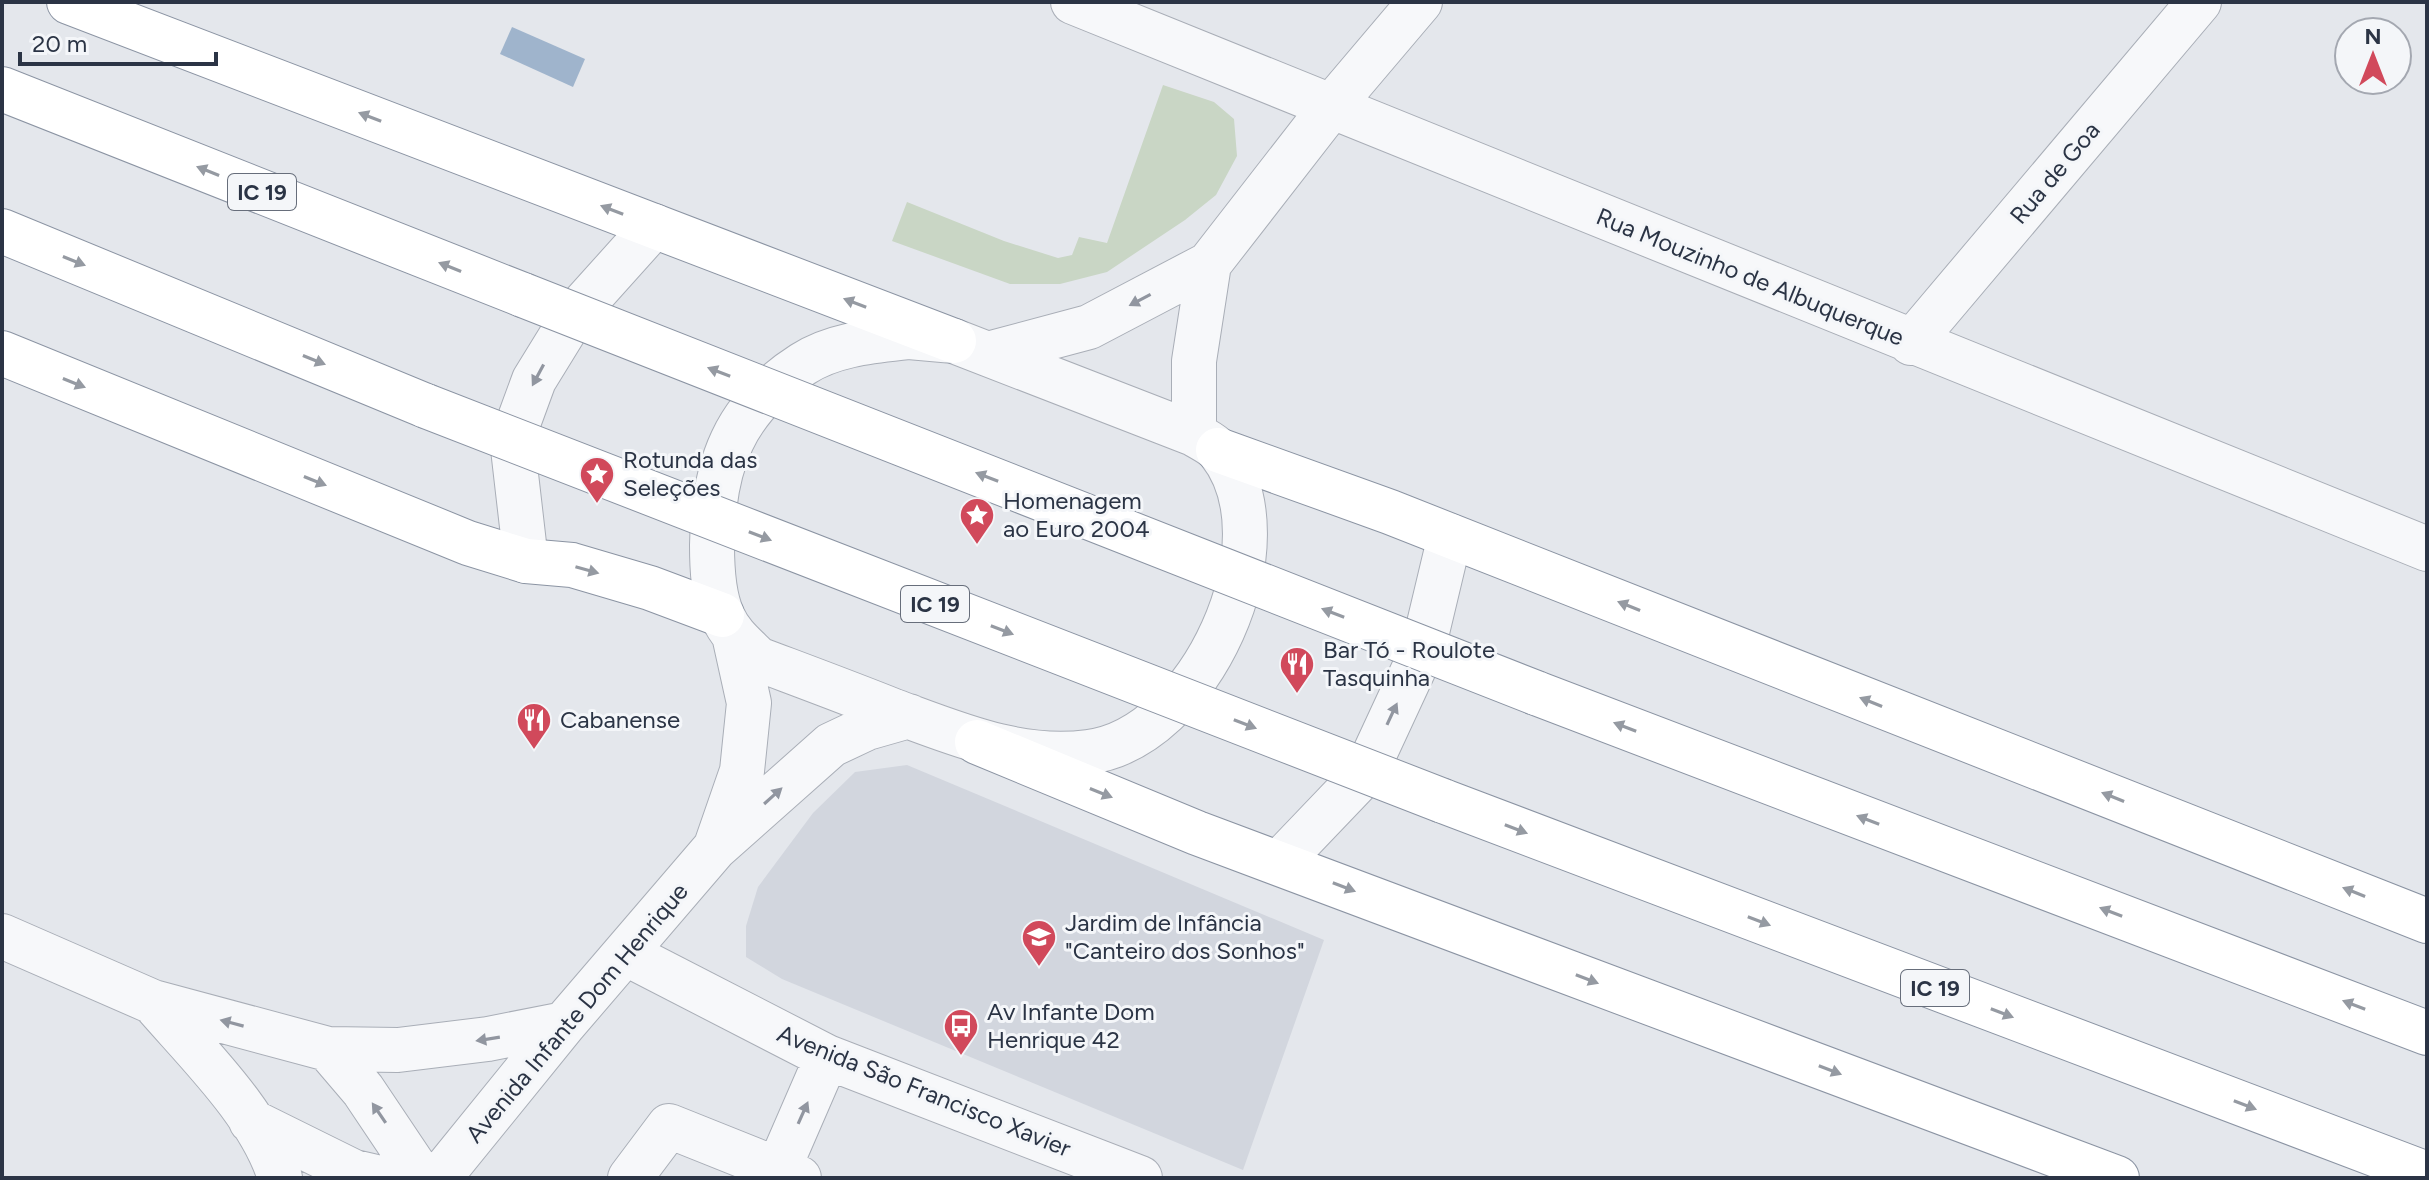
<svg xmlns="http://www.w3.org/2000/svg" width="2429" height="1180" viewBox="0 0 2429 1180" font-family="Figtree,sans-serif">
  <rect width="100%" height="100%" fill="#e4e7ec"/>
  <path fill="#d2d6de" d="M907,765L1324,940L1243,1170L782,979L746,957V926L758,887L813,813L855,772Z"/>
  <path fill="#c9d6c5" d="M1163,85L1214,102L1234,119L1237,156L1216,195L1185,220L1107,272L1060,284H1010L892,241L907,202L1004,241L1058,258L1072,255L1079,237L1107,243Z"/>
  <path fill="#9fb4cc" d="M512,27L585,59L573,87L500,54Z"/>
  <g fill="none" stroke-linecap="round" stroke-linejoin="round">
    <g stroke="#a9aeb7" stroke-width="46">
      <path id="minor" d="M1073,2C1524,185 1975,368 2427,549
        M909,337L954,341L1194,434C1202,439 1213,444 1219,451C1292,542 1199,739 1088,752C1019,761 957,734 894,711C849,693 803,676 758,659C745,646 730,634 723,617C713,596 712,567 712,545C713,465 734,408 803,364C834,344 874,341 909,337Z
        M1911,343L2199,2
        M988,354L1089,327L1209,264L1331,107L1420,2
        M1194,434V361L1209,264
        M526,561L512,440L534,380L574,315L654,226
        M716,846L742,771L749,703L734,635
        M1279,863L1366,772L1423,649L1450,536
        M2,936L153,1002L328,1049L398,1050L488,1039L564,1024
        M625,953L827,1057L1140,1178
        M153,1002C196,1052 261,1114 280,1178
        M328,1049L363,1090L422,1178
        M251,1121L354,1172L380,1178
        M778,1170L827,1057
        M439,1178L564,1024L715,848L831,745L867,728L909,716
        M630,1178L669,1126L799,1178"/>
    </g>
    <g stroke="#8b94a3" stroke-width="46">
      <path id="highway" d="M69,2L954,341
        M2,89L523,295
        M2,231L426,406
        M2,353L468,543L526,561L572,565L650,588L722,615
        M1218,450L1390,512L2427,921
        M1536,693L2427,1033
        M977,742L1197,833L2117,1178
        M1443,801L2427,1174"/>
    </g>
    <use href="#minor" stroke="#f7f8fa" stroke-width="44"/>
    <use href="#highway" stroke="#fff" stroke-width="44"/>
    <g stroke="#8b94a3" stroke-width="46" stroke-linecap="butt">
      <path id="highway-bridge" d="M523,295L1536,693
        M426,406L1443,801"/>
    </g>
    <use href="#highway-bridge" stroke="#fff" stroke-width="44"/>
  </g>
  <defs><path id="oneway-solid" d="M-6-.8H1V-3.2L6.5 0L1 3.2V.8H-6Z" transform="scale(2)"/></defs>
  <g fill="#959aa2">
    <use href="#oneway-solid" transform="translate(370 117) rotate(-159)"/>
    <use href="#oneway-solid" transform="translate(208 171) rotate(-158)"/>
    <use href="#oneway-solid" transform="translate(612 210) rotate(-159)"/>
    <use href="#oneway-solid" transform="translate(74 261) rotate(22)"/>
    <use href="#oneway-solid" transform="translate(450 267) rotate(-158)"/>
    <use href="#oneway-solid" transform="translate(855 303) rotate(-159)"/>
    <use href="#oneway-solid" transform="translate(314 360) rotate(22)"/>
    <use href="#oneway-solid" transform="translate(719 372) rotate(-159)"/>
    <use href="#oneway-solid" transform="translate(74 383) rotate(22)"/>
    <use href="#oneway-solid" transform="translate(987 477) rotate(-159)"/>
    <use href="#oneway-solid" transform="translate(315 481) rotate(22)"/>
    <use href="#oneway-solid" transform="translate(760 536) rotate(21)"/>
    <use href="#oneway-solid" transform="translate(587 570) rotate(16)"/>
    <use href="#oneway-solid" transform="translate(1629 606) rotate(-158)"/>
    <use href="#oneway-solid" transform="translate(1333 613) rotate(-159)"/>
    <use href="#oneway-solid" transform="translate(1002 630) rotate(21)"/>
    <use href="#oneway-solid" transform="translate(1871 702) rotate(-158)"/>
    <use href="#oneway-solid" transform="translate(1245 724) rotate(21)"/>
    <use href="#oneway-solid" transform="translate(1625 727) rotate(-159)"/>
    <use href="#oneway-solid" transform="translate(1101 793) rotate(22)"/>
    <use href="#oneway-solid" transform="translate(2113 797) rotate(-158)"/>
    <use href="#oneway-solid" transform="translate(1868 820) rotate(-159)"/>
    <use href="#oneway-solid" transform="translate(1516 829) rotate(21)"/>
    <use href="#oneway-solid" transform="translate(1344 887) rotate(21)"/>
    <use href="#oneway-solid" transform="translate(2354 892) rotate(-158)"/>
    <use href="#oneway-solid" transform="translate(2111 912) rotate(-159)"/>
    <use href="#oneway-solid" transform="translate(1759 921) rotate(21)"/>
    <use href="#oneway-solid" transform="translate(1587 979) rotate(21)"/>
    <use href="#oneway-solid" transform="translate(2354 1005) rotate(-159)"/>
    <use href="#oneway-solid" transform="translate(2002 1013) rotate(21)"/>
    <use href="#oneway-solid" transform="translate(1830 1070) rotate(21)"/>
    <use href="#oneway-solid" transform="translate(2245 1105) rotate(21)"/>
  </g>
  <g fill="#9196a0">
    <use href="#oneway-solid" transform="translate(1140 300) rotate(152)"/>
    <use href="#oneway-solid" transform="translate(538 375) rotate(118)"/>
    <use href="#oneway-solid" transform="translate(1392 714) rotate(-65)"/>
    <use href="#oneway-solid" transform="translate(773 796) rotate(-42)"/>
    <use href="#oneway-solid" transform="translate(232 1023) rotate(-165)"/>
    <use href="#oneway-solid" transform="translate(488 1039) rotate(171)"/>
    <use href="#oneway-solid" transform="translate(379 1113) rotate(-124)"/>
    <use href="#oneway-solid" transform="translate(803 1113) rotate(-66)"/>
  </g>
  <defs>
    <g id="sight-pin" transform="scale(1.8)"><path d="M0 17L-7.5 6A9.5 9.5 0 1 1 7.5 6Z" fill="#d1495b" stroke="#f4f6f9"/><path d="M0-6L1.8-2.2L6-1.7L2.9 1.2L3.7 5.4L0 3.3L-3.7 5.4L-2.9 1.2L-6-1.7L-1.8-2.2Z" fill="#fff"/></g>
    <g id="restaurant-pin" transform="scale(1.8)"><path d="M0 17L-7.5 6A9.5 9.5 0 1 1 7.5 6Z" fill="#d1495b" stroke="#f4f6f9"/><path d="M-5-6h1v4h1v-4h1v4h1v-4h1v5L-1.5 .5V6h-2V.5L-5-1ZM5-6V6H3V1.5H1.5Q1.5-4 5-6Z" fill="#fff"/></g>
    <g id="school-pin" transform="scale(1.8)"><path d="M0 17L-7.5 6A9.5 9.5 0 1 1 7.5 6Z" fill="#d1495b" stroke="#f4f6f9"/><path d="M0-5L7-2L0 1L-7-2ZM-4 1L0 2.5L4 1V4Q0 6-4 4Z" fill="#fff"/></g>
    <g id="bus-pin" transform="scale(1.8)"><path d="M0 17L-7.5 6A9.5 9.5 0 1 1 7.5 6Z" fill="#d1495b" stroke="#f4f6f9"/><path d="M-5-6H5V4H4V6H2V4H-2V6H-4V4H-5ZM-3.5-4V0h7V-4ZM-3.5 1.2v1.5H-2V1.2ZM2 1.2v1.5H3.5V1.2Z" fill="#fff"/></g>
  </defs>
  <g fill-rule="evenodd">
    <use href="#sight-pin" x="597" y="474"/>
    <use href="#sight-pin" x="977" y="515"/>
    <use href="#restaurant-pin" x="1297" y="664"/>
    <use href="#restaurant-pin" x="534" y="720"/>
    <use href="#school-pin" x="1039" y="937"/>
    <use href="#bus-pin" x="961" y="1026"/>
  </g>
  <g text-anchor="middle" stroke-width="6" stroke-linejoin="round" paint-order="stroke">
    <g fill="#f4f6f9" stroke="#676e7b" stroke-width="2">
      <rect x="228" y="174" width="68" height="36" rx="6"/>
      <rect x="901" y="586" width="68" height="36" rx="6"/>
      <rect x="1901" y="970" width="68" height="36" rx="6"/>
    </g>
    <g font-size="22" font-weight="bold" fill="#2b3445">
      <text x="262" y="200">IC 19</text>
      <text x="935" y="612">IC 19</text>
      <text x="1935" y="996">IC 19</text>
    </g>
    <g font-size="24" fill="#2b3445" stroke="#f4f6f9">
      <text transform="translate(2055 173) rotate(-50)" y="8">Rua de Goa</text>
      <text transform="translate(1750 277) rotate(22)" y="8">Rua Mouzinho de Albuquerque</text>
      <text transform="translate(577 1013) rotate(-50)" y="8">Avenida Infante Dom Henrique</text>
      <text transform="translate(924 1091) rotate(22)" y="8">Avenida São Francisco Xavier</text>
    </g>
    <g font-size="24" fill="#2b3445" stroke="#f4f6f9" text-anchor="start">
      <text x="623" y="468">Rotunda das<tspan x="623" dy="28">Seleções</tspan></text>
      <text x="1003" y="509">Homenagem<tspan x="1003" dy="28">ao Euro 2004</tspan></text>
      <text x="1323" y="658">Bar Tó - Roulote<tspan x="1323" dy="28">Tasquinha</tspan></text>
      <text x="560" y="728">Cabanense</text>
      <text x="1065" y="931">Jardim de Infância<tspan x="1065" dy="28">"Canteiro dos Sonhos"</tspan></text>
      <text x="987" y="1020">Av Infante Dom<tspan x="987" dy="28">Henrique 42</tspan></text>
    </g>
  </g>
  <rect width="2429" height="1180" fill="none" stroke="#2b3445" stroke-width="8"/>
  <g transform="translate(2373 56)"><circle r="38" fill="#f4f6f9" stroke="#a4a8b1" stroke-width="2"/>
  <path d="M0-6L14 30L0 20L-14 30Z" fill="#d1495b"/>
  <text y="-12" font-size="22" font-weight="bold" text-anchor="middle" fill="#2b3445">N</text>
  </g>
  <path d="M20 52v12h196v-12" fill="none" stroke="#2b3445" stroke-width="4"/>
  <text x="32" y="52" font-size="24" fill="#2b3445" stroke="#f4f6f9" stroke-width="6" paint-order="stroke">20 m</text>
</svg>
